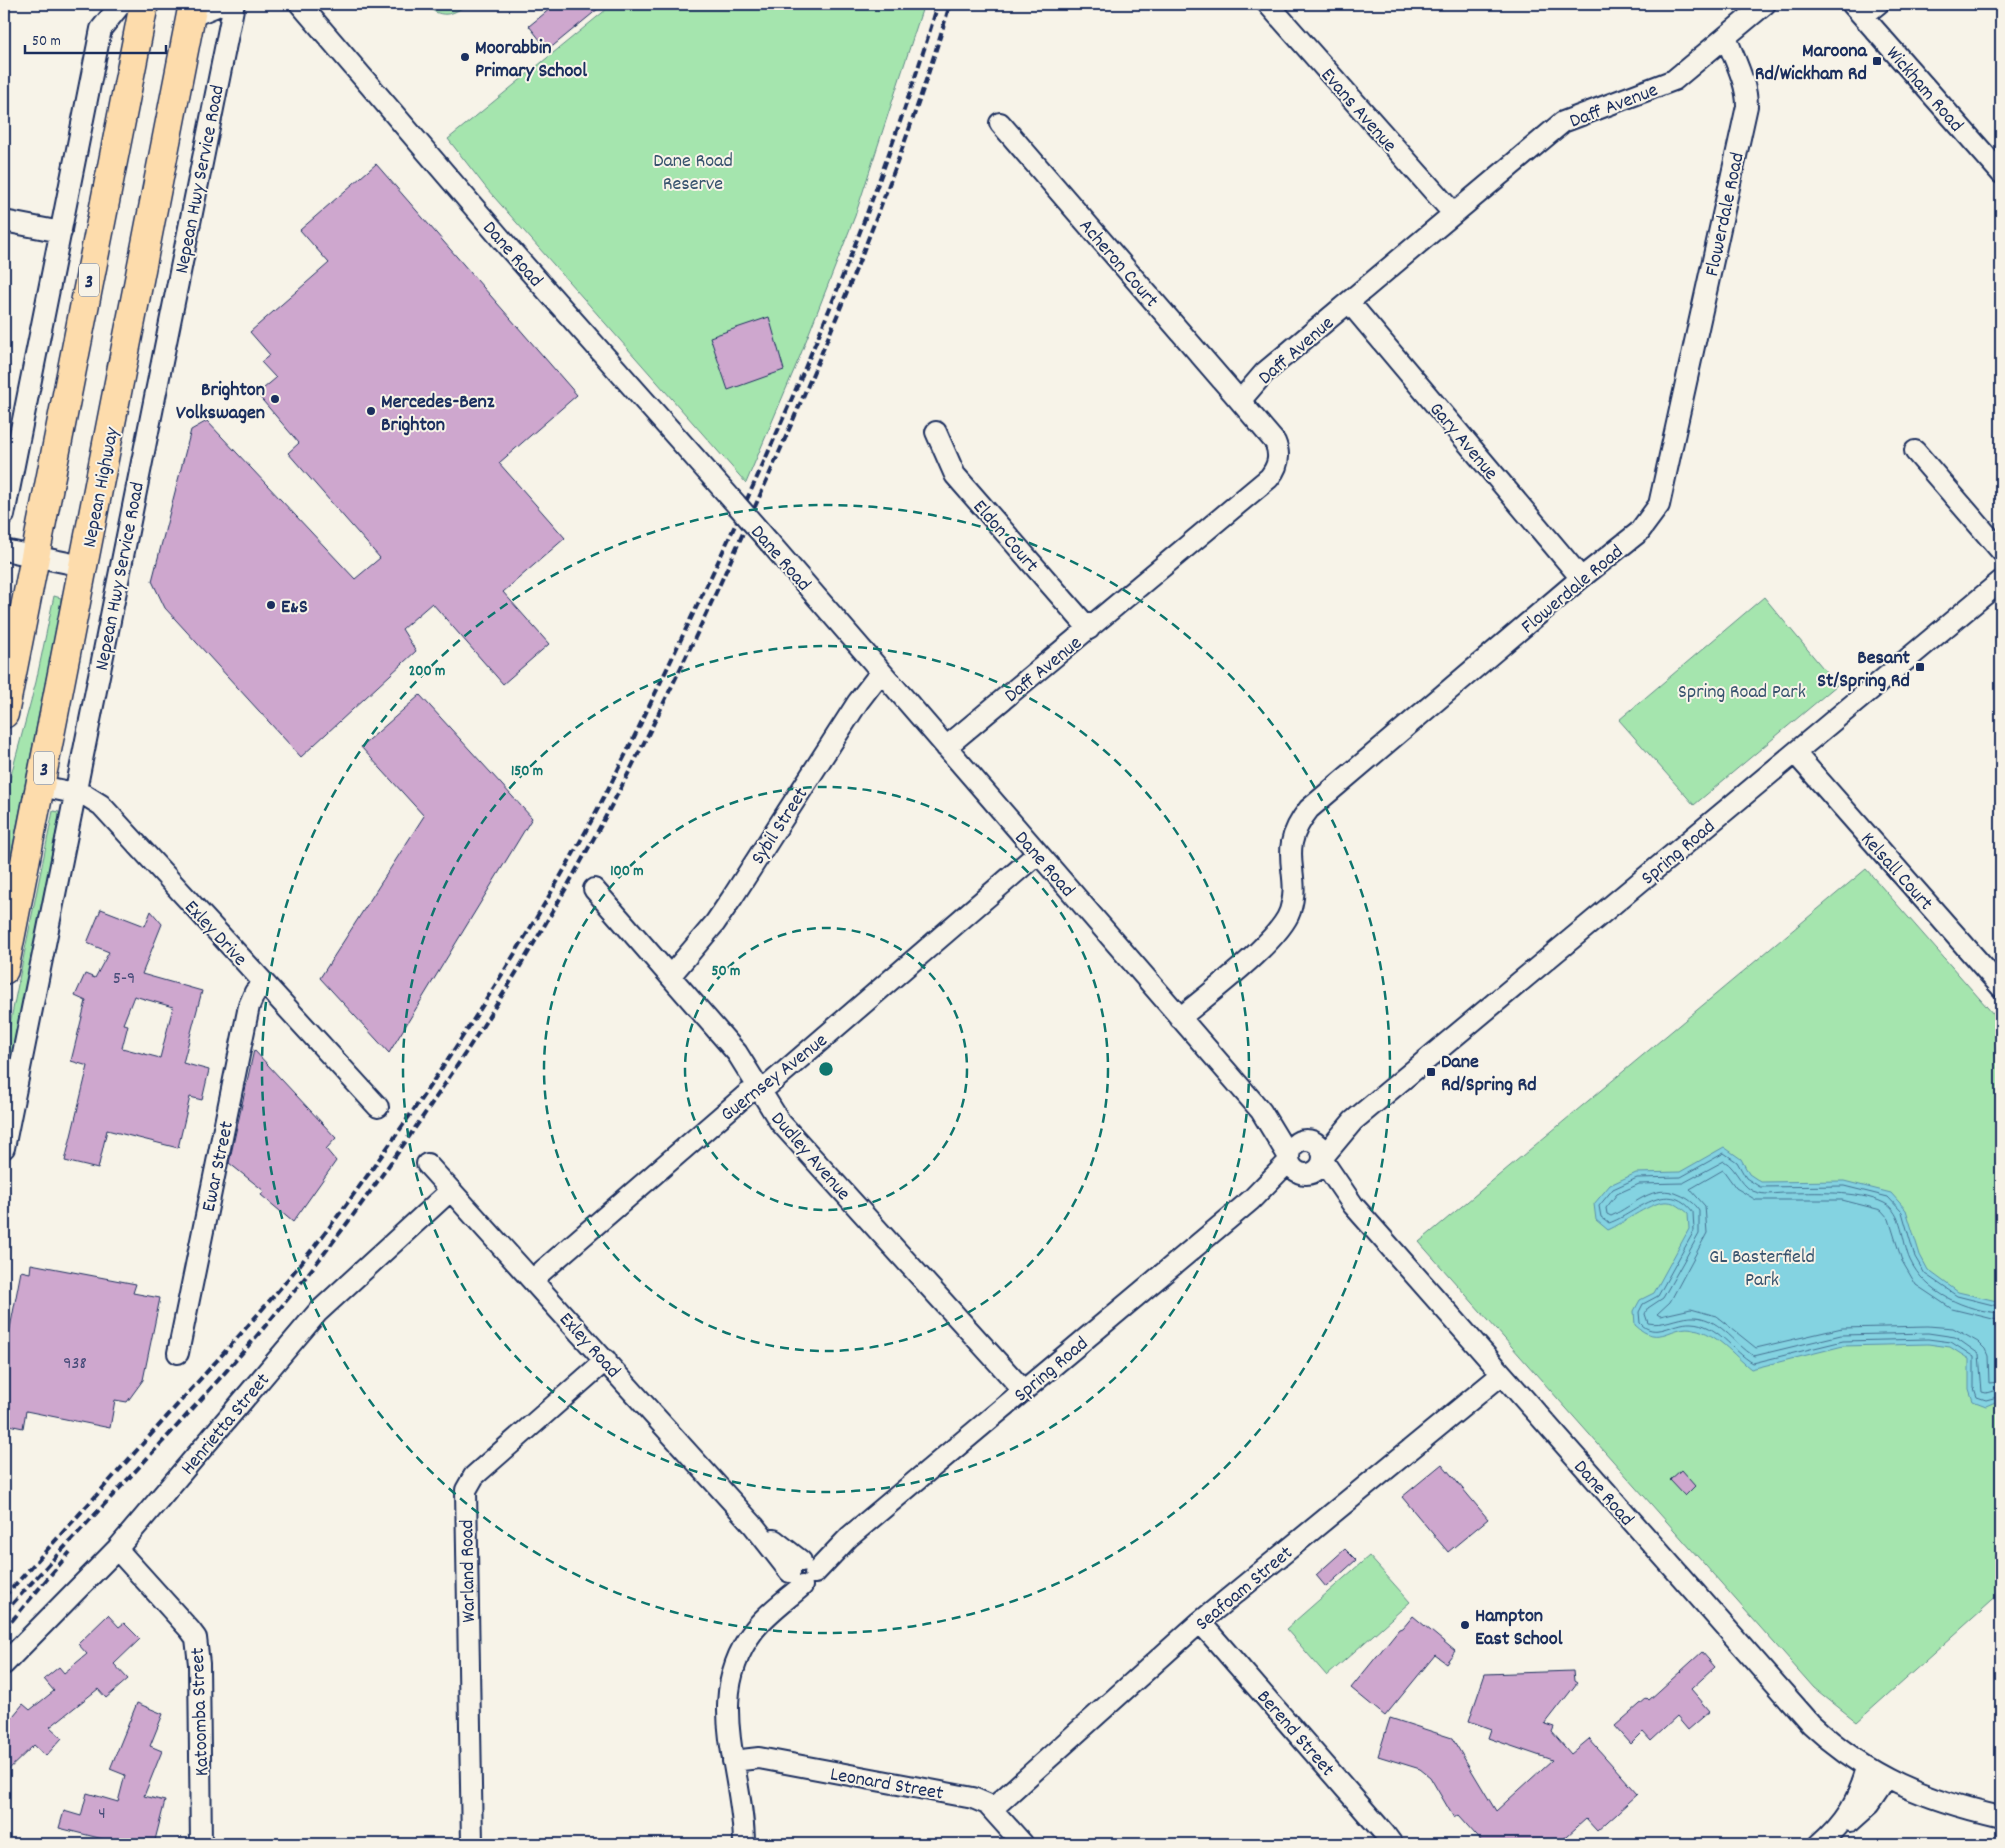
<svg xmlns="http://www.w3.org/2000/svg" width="2005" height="1848" viewBox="0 0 2005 1848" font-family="Dekko,sans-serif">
  <rect width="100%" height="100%" fill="#f7f3e8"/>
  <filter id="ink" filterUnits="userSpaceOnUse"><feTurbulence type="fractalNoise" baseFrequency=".02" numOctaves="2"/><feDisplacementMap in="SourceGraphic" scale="10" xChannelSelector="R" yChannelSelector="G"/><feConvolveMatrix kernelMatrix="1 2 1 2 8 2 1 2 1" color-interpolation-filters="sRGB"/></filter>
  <g filter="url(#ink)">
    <path fill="#a5e5ae" stroke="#608a86" d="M425,4H467C453,16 439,19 425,4Z
      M613,4H917L922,10L855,216L800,356L746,483L487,189L448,139Z
      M54,596L61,598L60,609L4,890V801L36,682Z
      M1764,597L1837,685L1694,805L1619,720Z
      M53,811L59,812V817L4,1104V1054Z
      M1866,869L2001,1023V1593L1857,1722L1814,1688L1419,1242Z
      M1369,1556L1410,1602L1327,1676L1286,1629Z"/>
    <path fill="#84d3e1" stroke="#5a91ad" d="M1724,1147L1741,1159L1749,1174L1761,1182L1844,1181L1891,1193L1906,1210L1920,1255L1928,1270L1958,1292L2001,1302L2000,1400L1986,1406L1973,1401L1969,1389V1359L1950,1347L1928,1344L1843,1346L1751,1369C1732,1354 1718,1334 1694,1329C1672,1323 1660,1349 1635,1325L1634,1311L1640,1300L1654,1293L1689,1229L1688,1213C1683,1209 1675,1202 1668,1202C1653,1200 1624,1223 1608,1230L1596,1220L1594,1204L1610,1185L1636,1173L1680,1172Z"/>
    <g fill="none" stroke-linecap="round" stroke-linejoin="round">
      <path stroke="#457192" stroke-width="1" d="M2001,1307L1957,1296L1925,1274L1915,1257L1902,1212L1888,1197L1844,1186L1760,1187L1746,1178L1737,1162L1724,1153L1681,1177L1637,1178L1613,1189L1599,1206L1601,1217L1609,1223C1636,1214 1667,1177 1693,1212L1694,1231L1658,1296L1643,1304L1639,1312L1640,1323C1655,1340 1673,1322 1691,1323C1718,1324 1732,1351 1753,1363L1843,1341L1928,1339L1951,1342L1974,1357V1388L1977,1397L1986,1400L2001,1396
        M2001,1313C1966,1311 1925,1293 1910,1260C1902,1243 1903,1212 1884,1203C1858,1190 1814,1193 1786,1193C1777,1193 1767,1195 1759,1193C1741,1190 1738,1169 1724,1161L1683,1183L1639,1184L1617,1194L1606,1208L1607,1214L1611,1216C1634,1206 1653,1182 1680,1195C1687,1198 1695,1203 1699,1210V1234L1663,1298L1648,1308L1645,1314L1648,1323C1663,1326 1675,1318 1690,1317C1718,1315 1734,1344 1754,1356L1841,1335L1928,1333L1955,1337L1979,1354L1982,1392L1986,1393L2001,1389
        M2001,1321L1952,1309L1916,1285L1902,1261L1889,1219L1881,1210L1842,1200H1756L1736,1188L1723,1170L1690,1189L1705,1206L1707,1233L1670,1302L1657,1314L1660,1316L1691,1309L1716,1316L1756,1348L1842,1328L1928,1326L1953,1328L1978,1342L1985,1349L1988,1356L1989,1383L2001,1382"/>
    </g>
    <path fill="#cea7ce" stroke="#1b2f5e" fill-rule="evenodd" d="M556,4H604L548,50L529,26Z
      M376,164L577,395L499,463L565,538L503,592L549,644L503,684L432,603L402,629L416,651L301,757L165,608L152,581L191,430L207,421L355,579L380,558L288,453L299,443L257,394L276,378L261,362L270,355L250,332L329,263L300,230Z
      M769,317L784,370L728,390L710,337Z
      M420,695L532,818L389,1053L320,978L424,816L361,747Z
      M101,909L145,926L151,911L162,924L142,974L202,991L183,1063L209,1070L202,1100L190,1097L178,1148L107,1130L98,1169L65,1161L88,1066L71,1061L86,1001L75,996L85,974L95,978L109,952L87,943ZM134,996L173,1007L160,1058L122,1048L128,1025L123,1024Z
      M254,1050L336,1138L326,1149L336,1161L293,1222L261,1195L264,1191L229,1163Z
      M31,1264L136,1284L133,1293L160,1298L143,1380L127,1402L115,1400L110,1428L26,1411L23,1428L4,1424V1344H7L21,1271L30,1273Z
      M1442,1464L1488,1519L1448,1552L1402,1497Z
      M1681,1470L1695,1486L1685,1496L1670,1480Z
      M1345,1549L1356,1560L1326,1587L1316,1575Z
      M108,1615L119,1627L124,1623L140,1639L114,1664L128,1679L106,1698L98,1689L50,1727L62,1738L46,1756L34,1745L4,1774V1727L23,1704L30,1710L54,1691L44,1679L59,1667L64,1673L87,1654L78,1644Z
      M1413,1616L1455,1651L1446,1663L1435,1655L1385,1716L1351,1688L1399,1629L1403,1628Z
      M1702,1652L1715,1667L1691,1689L1710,1711L1688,1730L1677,1717L1651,1741L1643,1732L1631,1744L1615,1726L1647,1698L1649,1700Z
      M1573,1671L1574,1681L1577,1683L1545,1724L1554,1727L1552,1732L1571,1754L1589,1739L1638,1794L1597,1831L1586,1819L1558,1844H1484L1458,1815L1454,1818L1430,1777L1420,1769L1378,1756L1390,1718L1452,1738L1496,1811L1552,1760L1488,1738L1491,1729L1469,1721L1485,1674Z
      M137,1703L163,1714L150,1746L162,1751L144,1796L165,1801L154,1844H110L111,1841L59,1828L64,1811L81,1816L87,1793L118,1802L125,1775L110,1769Z"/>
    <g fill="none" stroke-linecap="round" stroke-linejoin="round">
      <g stroke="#1b2f5e" stroke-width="24">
        <path id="minor" d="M300,4L508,247L736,504
          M1268,4L1453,213
          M1852,4L2001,173
          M1863,16L1878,4
          M190,17L222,4
          M1000,123L1240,401
          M4,221L61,232
          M1349,302L1581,578
          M936,432L955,475L1089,629
          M1915,451L2001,551
          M4,515L101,29L121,4
          M770,543L1261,1111L1289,1157
          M4,550L83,566
          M946,747L1269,478C1278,467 1281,456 1275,442L1240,401L1264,373L1563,122L1674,80L1765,4
          M1795,753L2001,987
          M40,786L85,795L101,805L378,1107
          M594,889L737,1053L780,1122L1023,1390
          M671,975L715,923L732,898L858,702L881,672
          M1180,1018C1207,995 1280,941 1290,911C1303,871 1274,853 1309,809L1581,578L1639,532L1659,505L1747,106C1747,82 1734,59 1726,37
          M1289 1157a17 17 0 1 1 34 0a17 17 0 1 1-34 0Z
          M4,1148L234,4
          M1323,1157L1353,1121L2001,581
          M1323,1161L1353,1205L1811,1724C1868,1777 1926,1800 2001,1817
          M427,1164L754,1526L790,1572
          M532,1280L747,1094L770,1084L1037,854
          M178,1353L249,1006L255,992L264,984
          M774,1540L801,1561
          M117,1549L190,1630L196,1638L199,1664L201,1844
          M815,1573L849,1537L1251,1200L1289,1161
          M1200,1622L1384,1833L1392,1844
          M4,1664L117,1549L317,1313L451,1190
          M733,1761L759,1758L973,1798L987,1804L1023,1844
          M992,1809L1200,1622L1501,1375
          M1850,1822L1869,1805L1886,1780
          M472,1844L466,1490L474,1476L606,1360
          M744,1844C744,1770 702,1698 754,1630C767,1613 786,1600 802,1586
          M1820,1844C1845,1822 1858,1801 1867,1769"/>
      </g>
      <g stroke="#1b2f5e" stroke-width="31">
        <path id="highway" d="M4,714L144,4
          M4,970L193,4"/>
      </g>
      <use href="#minor" stroke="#f7f3e8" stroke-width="20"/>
      <use href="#highway" stroke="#fddcac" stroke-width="28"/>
      <path stroke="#1b2f5e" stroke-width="4" stroke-dasharray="8 4" stroke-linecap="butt" d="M4,1597C65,1530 126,1463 186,1395C238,1337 291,1279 337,1217C421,1104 499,985 568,863C619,774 661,680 706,587C796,398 878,204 938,4
        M4,1613C120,1485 245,1361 348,1222C434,1105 514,983 584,856C656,727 718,590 778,455C842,307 904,159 950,4
        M4,1630L70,1552"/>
      <g stroke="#1b2f5e" stroke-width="24" stroke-linecap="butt">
        <path id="minor-bridge" d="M736,504L770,543"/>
      </g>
      <use href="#minor-bridge" stroke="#f7f3e8" stroke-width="20"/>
    </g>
  </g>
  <g fill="none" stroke="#0f766e" stroke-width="2.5" stroke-dasharray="9 6">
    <circle cx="826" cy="1069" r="141"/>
    <circle cx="826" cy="1069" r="282"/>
    <circle cx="826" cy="1069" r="423"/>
    <circle cx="826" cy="1069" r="564"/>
  </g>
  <g fill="#1b2f5e" stroke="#f7f3e8" stroke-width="2">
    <circle cx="465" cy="57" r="5"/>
    <rect x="1872" y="56" width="10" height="10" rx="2.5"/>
    <circle cx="275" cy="399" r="5"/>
    <circle cx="371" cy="411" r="5"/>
    <circle cx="271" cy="605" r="5"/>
    <rect x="1915" y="662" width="10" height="10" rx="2.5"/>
    <rect x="1426" y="1067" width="10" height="10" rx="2.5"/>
    <circle cx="1465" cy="1625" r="5"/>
  </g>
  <g text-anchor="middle" stroke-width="4" stroke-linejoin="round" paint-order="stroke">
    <g font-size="18" fill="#484d7a">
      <text x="124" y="983">5-9</text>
      <text x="75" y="1368">938</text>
      <text x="102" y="1818">4</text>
    </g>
    <g fill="#f7f3e8" stroke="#5d6a87" stroke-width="1">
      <rect x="79" y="263.5" width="20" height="33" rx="4"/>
      <rect x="34" y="751.5" width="20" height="33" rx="4"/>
    </g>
    <g font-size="19" font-weight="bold" fill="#1b2f5e">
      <text x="89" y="287">3</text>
      <text x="44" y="775">3</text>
    </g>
    <g font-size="20" font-weight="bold" fill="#1b2f5e" stroke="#f7f3e8" text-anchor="start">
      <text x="475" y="53">Moorabbin<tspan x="475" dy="23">Primary School</tspan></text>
      <text x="1867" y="56" text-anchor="end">Maroona<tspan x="1867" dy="23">Rd/Wickham Rd</tspan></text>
      <text x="265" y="395" text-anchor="end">Brighton<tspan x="265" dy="23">Volkswagen</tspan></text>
      <text x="381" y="407">Mercedes-Benz<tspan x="381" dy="23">Brighton</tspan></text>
      <text x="281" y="612">E&amp;S</text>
      <text x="1910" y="663" text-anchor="end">Besant<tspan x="1910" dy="23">St/Spring Rd</tspan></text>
      <text x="1441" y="1067">Dane<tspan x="1441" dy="23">Rd/Spring Rd</tspan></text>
      <text x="1475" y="1621">Hampton<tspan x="1475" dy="23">East School</tspan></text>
    </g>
    <g font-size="20" fill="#1b2f5e" stroke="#f7f3e8">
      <text transform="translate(1926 88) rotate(49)" y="7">Wickham Road</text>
      <text transform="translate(1613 104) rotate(-21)" y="7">Daff Avenue</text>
      <text transform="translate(1360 109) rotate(49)" y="7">Evans Avenue</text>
      <text transform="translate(198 179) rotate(-79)" y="7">Nepean Hwy Service Road</text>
      <text transform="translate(1723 214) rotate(-78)" y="7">Flowerdale Road</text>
      <text transform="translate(514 253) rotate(49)" y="7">Dane Road</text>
      <text transform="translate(1120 262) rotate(49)" y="7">Acheron Court</text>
      <text transform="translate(1295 349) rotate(-41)" y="7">Daff Avenue</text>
      <text transform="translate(1465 440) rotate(50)" y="7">Gary Avenue</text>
      <text transform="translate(99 487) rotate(-79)" y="7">Nepean Highway</text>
      <text transform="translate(1007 535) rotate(49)" y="7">Eldon Court</text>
      <text transform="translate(782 557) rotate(49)" y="7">Dane Road</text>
      <text transform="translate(118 576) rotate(-79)" y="7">Nepean Hwy Service Road</text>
      <text transform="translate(1571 588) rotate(-40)" y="7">Flowerdale Road</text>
      <text transform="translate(1042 668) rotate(-39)" y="7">Daff Avenue</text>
      <text transform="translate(778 825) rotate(-57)" y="7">Sybil Street</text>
      <text transform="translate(1677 851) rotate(-40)" y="7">Spring Road</text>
      <text transform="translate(1046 863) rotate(49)" y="7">Dane Road</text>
      <text transform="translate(1898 870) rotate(48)" y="7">Kelsall Court</text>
      <text transform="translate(217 932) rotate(47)" y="7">Exley Drive</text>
      <text transform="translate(773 1076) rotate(-38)" y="7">Guernsey Avenue</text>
      <text transform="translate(812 1155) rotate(49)" y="7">Dudley Avenue</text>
      <text transform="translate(216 1166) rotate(-78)" y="7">Ewar Street</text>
      <text transform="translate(591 1344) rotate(48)" y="7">Exley Road</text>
      <text transform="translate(1050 1368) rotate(-40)" y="7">Spring Road</text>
      <text transform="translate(224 1423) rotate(-50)" y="7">Henrietta Street</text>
      <text transform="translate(1605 1492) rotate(49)" y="7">Dane Road</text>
      <text transform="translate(466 1571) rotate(-91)" y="7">Warland Road</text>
      <text transform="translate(1243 1587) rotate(-40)" y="7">Seafoam Street</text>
      <text transform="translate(198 1712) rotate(-92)" y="7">Katoomba Street</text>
      <text transform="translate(1297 1732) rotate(49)" y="7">Berend Street</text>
      <text transform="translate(887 1782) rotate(10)" y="7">Leonard Street</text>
    </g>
    <g font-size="20" fill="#37536e" stroke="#f7f3e8">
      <text x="693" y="166">Dane Road<tspan x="693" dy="23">Reserve</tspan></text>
      <text x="1742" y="697">Spring Road Park</text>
      <text x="1762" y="1262">GL Basterfield<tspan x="1762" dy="23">Park</tspan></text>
    </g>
  </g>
  <circle cx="826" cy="1069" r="8" fill="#0f766e" stroke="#f7f3e8" stroke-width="2.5"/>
  <g font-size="15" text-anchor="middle" font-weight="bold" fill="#0f766e" stroke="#f7f3e8" stroke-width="4" stroke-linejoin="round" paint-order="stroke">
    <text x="427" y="675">200 m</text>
    <text x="527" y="775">150 m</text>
    <text x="627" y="875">100 m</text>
    <text x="726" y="975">50 m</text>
  </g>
  <rect width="2005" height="1848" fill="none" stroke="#f7f3e8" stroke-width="20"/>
  <rect x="10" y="10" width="1985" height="1828" fill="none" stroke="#1b2f5e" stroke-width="2" filter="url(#ink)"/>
  <path d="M25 45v8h141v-8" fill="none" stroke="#1b2f5e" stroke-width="2.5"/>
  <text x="32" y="45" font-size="15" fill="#1b2f5e" stroke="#f7f3e8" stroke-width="4" paint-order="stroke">50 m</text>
</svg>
